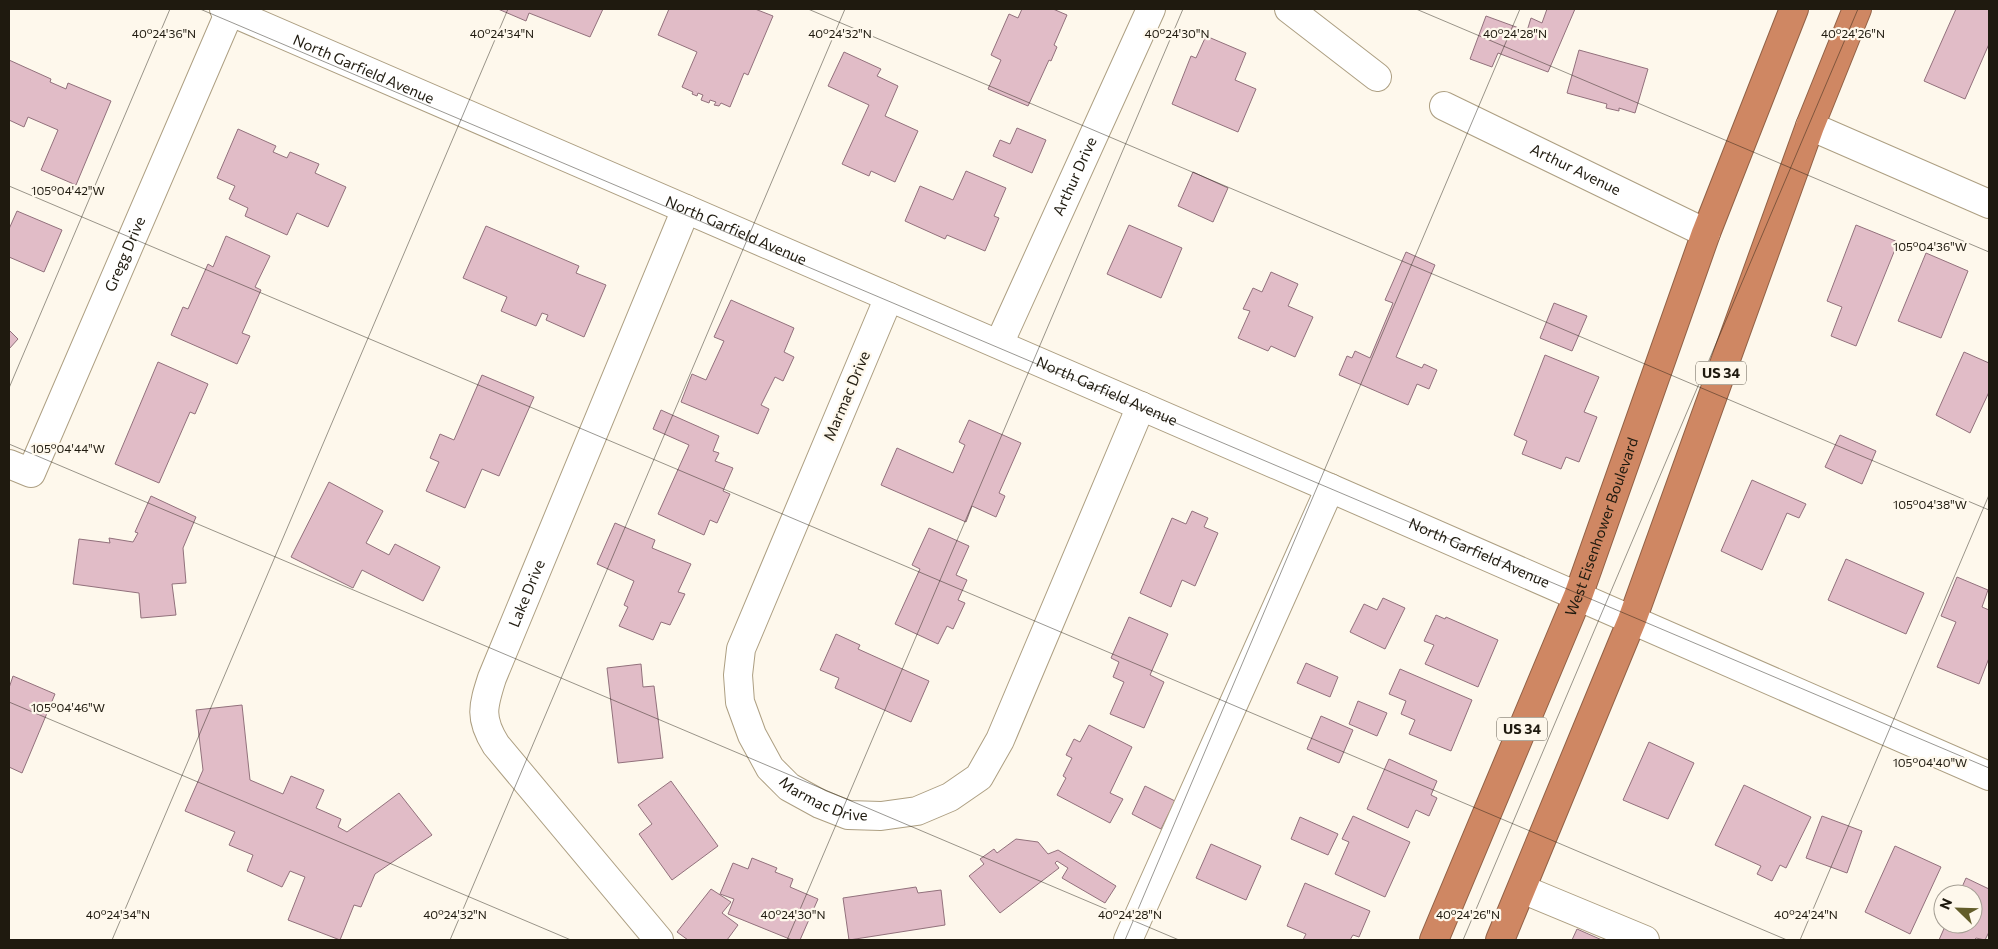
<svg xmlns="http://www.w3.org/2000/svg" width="1998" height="949" viewBox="0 0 1998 949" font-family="Commissioner,sans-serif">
  <rect width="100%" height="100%" fill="#fef8ec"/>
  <path fill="#e1bcc7" stroke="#92717c" d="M498,9H603L590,37L529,13L526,21Z
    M669,9H755L773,16L748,75L744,73L730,107L721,103L719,106L714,105L716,102L710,100L709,103L701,100L703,95L698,93L697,96L692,94L693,92L682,87L697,52L658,35Z
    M1022,9H1053L1067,15L1054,45L1057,47L1051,61L1049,60L1028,106L988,89L1001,60L991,55L1009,14L1018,18Z
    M1547,9H1575L1548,72L1498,53L1492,67L1470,59L1486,16L1527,31L1531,18L1542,23Z
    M1956,9H1989V44L1965,99L1924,81Z
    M1206,36L1246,53L1235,80L1256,89L1238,132L1172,104L1191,56L1196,58Z
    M1579,50L1648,69L1635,113L1619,108V111L1606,108L1607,104L1567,93Z
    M844,52L881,69L877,76L898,86L885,116L918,131L895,182L871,171L869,176L842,164L869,105L828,86Z
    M9,60L51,79L50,82L66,89L68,83L111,101L76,185L41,170L58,130L28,117L24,127L9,120Z
    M1017,128L1046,140L1032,173L993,156L1000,140L1010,144Z
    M238,129L276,146L273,152L287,158L290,152L319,164L315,173L346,187L328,227L297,213L287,235L245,216L248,208L229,199L235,186L217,178Z
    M966,171L1006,188L994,216L999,218L985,251L947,235L945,239L905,221L920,186L953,200Z
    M1193,172L1228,188L1213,222L1178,206Z
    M17,211L62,230L44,272L9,257V229Z
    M1129,225L1182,248L1161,298L1107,274Z
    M1856,225L1898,242L1856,346L1831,336L1842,307L1827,301Z
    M486,226L579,266L576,273L606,285L584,337L546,320L548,315L542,313L536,326L501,311L507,297L463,278Z
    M226,236L270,256L255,287L261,290L242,333L250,336L237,364L171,335L183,307L188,309L208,264L213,267Z
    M1406,252L1435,265L1396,357L1422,368L1424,364L1437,370L1429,389L1417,384L1408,405L1339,375L1347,356L1352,358L1355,351L1370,358L1393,303L1385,300Z
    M1926,253L1968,271L1941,338L1898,321Z
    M1271,272L1298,284L1288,306L1313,317L1295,357L1271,346L1268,351L1238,338L1250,311L1243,309L1253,288L1262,292Z
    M731,300L794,328L784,352L794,357L783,381L775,377L761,405L769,409L758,434L681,402L692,374L706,380L724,341L714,337Z
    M1554,303L1587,316L1572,351L1540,338Z
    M9,330L18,339L9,349Z
    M1964,352L1989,363V392L1970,433L1936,415Z
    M1545,355L1599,377L1584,412L1597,417L1579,462L1566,457L1561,469L1522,454L1527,441L1514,435Z
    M158,362L208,384L195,414L190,412L159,483L115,464Z
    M482,375L534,397L499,476L482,469L465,508L426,491L439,462L430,458L440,434L454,440Z
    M661,410L719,436L713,451L719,453L715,461L733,468L723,491L730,494L717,523L710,520L704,535L658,514L689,445L653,429Z
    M969,420L1021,443L999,493L1005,496L996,517L972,506L966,522L881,485L897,448L953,473L965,445L959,442Z
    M1840,435L1876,451L1862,484L1825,467Z
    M1752,480L1806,504L1799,518L1787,513L1762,570L1721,551Z
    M329,482L383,511L366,543L389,555L395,544L440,567L423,601L362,570L353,588L291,557Z
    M151,496L196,517L183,548L186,583L172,584L176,615L141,618L139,593L73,584L79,539L110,543L109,538L133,542L138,533L135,532Z
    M1192,511L1208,518L1204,527L1218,533L1195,586L1182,580L1171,607L1140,593L1172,518L1186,524Z
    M615,523L655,540L652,548L691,564L678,592L685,594L670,625L661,622L653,640L619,626L628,607L624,605L634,581L597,564Z
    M929,528L969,546L956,575L967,580L958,600L965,603L953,629L947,626L938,644L895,624L920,569L912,565Z
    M1846,559L1924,593L1906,634L1828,600Z
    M1957,577L1988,590L1982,607L1989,610V658L1979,684L1937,667L1956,622L1941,616Z
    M1383,598L1405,608L1385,649L1350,632L1364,604L1377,610Z
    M1436,615L1445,619L1446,617L1498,640L1478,687L1425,664L1434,645L1424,641Z
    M1129,617L1168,634L1150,675L1164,682L1144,728L1110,714L1124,682L1113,677L1119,662L1111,658Z
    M836,634L860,645L858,649L929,681L911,722L835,688L839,678L820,670Z
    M1306,663L1338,677L1330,697L1297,683Z
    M641,664L643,687L654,686L663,758L618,763L607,668Z
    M1400,669L1472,700L1451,751L1409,734L1415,720L1401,714L1406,701L1389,694Z
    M13,676L55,694L22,773L9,767V688Z
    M1358,701L1387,713L1377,736L1349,724Z
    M242,705L250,780L283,794L291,776L324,790L316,808L341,819L338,827L347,832L399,793L432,835L375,874L361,907L354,905L340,940L288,920L305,877L290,871L282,887L247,871L253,855L229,845L235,832L185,811L203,770L196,710Z
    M1321,716L1353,730L1339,763L1307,749Z
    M1089,725L1132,747L1110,793L1123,799L1110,823L1057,795L1066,778L1063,776L1072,758L1066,755L1074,739L1080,742Z
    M1649,742L1694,763L1668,819L1623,800Z
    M1389,759L1437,781L1431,795L1437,798L1429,816L1416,810L1408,828L1367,809Z
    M671,781L718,846L672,880L639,834L652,824L638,805Z
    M1744,785L1811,817L1786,868L1780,865L1772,881L1757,874L1761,866L1715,845Z
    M1145,786L1175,801L1161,829L1132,814Z
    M1353,816L1410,842L1385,897L1335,874L1349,842L1342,839Z
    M1822,816L1862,831L1847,873L1806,858Z
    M1300,817L1338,834L1328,855L1291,839Z
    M1016,839L1038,842L1048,854L1058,850L1116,886L1105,903L1062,878L1068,868L1057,861L1055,863L1059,868L1000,913L969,876L984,864L980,859L994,849L997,853Z
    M1211,844L1261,866L1246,900L1196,878Z
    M1895,846L1941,867L1910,934L1865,912Z
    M752,858L777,868L775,872L793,879L790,887L818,899L800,940H792L728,914L734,899L720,894L733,863L748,869Z
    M1966,878L1989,889V932L1985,940L1976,938L1974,940H1939L1946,924H1973V894H1959Z
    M1305,883L1370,911L1359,937L1353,935L1350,940H1303L1306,934L1287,926Z
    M916,887L918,893L941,890L945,925L849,940L843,898Z
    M711,889L731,902L722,913L738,925L727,940H688L677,932Z
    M1577,929L1602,940H1572Z"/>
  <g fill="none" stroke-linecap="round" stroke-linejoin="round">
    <g stroke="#ad9f82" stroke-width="30">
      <g id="minor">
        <path id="s1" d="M224,9L1330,488L1989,776"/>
        <path d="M1289,9L1377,77"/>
        <path id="s2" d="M1444,106L1706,233"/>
        <path d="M1810,126L1989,204"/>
        <path id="s3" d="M889,297L741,649L738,675L740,702L752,735L770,768L789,787L820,804L848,815L881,816L917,811L950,797L979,777L1000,740L1141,406"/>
        <path id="s4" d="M999,344L1151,9"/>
        <path id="s5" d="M9,464L31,473L230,11"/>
        <path d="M1522,889L1645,940"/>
        <path id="s6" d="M659,940L496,745C479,718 483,706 492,678L686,209"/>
        <path d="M1128,940L1330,488"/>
      </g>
    </g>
    <g stroke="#916146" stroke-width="30">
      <g id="highway">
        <path id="s7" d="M1434,940L1578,596L1706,233L1794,9"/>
        <path d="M1500,940L1632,620L1810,126L1857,9"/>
      </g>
    </g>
    <use href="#minor" stroke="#fff" stroke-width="28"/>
    <use href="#highway" stroke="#cf8763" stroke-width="28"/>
  </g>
  <path fill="none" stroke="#1f1a0f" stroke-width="1" stroke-opacity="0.45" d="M200,9L1989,768M808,9L1989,510M1416,9L1989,252M9,186L1787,940M9,388L170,9M9,444L1179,940M9,702L571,940M112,940L508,9M450,940L845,9M787,940L1183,9M1125,940L1520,9M1463,940L1858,9M1800,940L1989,495"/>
  <g text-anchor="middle" stroke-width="4.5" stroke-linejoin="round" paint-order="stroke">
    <g fill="#fef8ec" stroke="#625d51" stroke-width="1">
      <rect x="1696" y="361.5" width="50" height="23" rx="4"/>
      <rect x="1497" y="717.5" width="50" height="23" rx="4"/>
    </g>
    <g font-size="14" font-weight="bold" fill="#1f1a0f">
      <text x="1721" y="378">US 34</text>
      <text x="1522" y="734">US 34</text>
    </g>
    <g font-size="15" fill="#1f1a0f" stroke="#fef8ec">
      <text dy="5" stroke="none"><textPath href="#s1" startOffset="152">North Garfield Avenue</textPath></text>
      <text dy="5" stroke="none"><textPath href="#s2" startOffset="146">Arthur Avenue</textPath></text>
      <text dy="5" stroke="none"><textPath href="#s4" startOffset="184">Arthur Drive</textPath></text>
      <text dy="5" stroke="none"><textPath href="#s1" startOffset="558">North Garfield Avenue</textPath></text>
      <text dy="5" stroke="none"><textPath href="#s5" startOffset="262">Gregg Drive</textPath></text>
      <text dy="5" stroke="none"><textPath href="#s1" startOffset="962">North Garfield Avenue</textPath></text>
      <text transform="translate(847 396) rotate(-67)" y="5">Marmac Drive</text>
      <text dy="5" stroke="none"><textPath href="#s7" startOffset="446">West Eisenhower Boulevard</textPath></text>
      <text dy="5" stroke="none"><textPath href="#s1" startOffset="1368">North Garfield Avenue</textPath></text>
      <text dy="5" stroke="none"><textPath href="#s6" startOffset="416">Lake Drive</textPath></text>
      <text dy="5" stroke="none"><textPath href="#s3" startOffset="572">Marmac Drive</textPath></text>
    </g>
  </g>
  <g font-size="12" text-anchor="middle" fill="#1f1a0f" stroke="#fef8ec" stroke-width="4.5" stroke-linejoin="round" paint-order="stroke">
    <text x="164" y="38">40°24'36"N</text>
    <text x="502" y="38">40°24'34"N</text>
    <text x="840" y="38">40°24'32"N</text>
    <text x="1177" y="38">40°24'30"N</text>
    <text x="1853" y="38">40°24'26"N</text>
    <text x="1515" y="38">40°24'28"N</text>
    <text x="68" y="195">105°04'42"W</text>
    <text x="1930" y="251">105°04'36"W</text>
    <text x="68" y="453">105°04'44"W</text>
    <text x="1930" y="509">105°04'38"W</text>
    <text x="68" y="712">105°04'46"W</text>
    <text x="1930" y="767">105°04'40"W</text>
    <text x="118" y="919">40°24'34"N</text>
    <text x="455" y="919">40°24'32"N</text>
    <text x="793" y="919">40°24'30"N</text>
    <text x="1130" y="919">40°24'28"N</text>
    <text x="1468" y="919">40°24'26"N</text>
    <text x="1806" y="919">40°24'24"N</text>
  </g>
  <rect width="1998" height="949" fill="none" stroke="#1f1a0f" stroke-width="20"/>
  <g transform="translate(1958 909) rotate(293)"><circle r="24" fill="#fef8ec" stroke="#a59f94"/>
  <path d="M0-4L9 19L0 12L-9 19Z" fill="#635d2a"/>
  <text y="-8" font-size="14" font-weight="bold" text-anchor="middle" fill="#1f1a0f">N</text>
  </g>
</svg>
